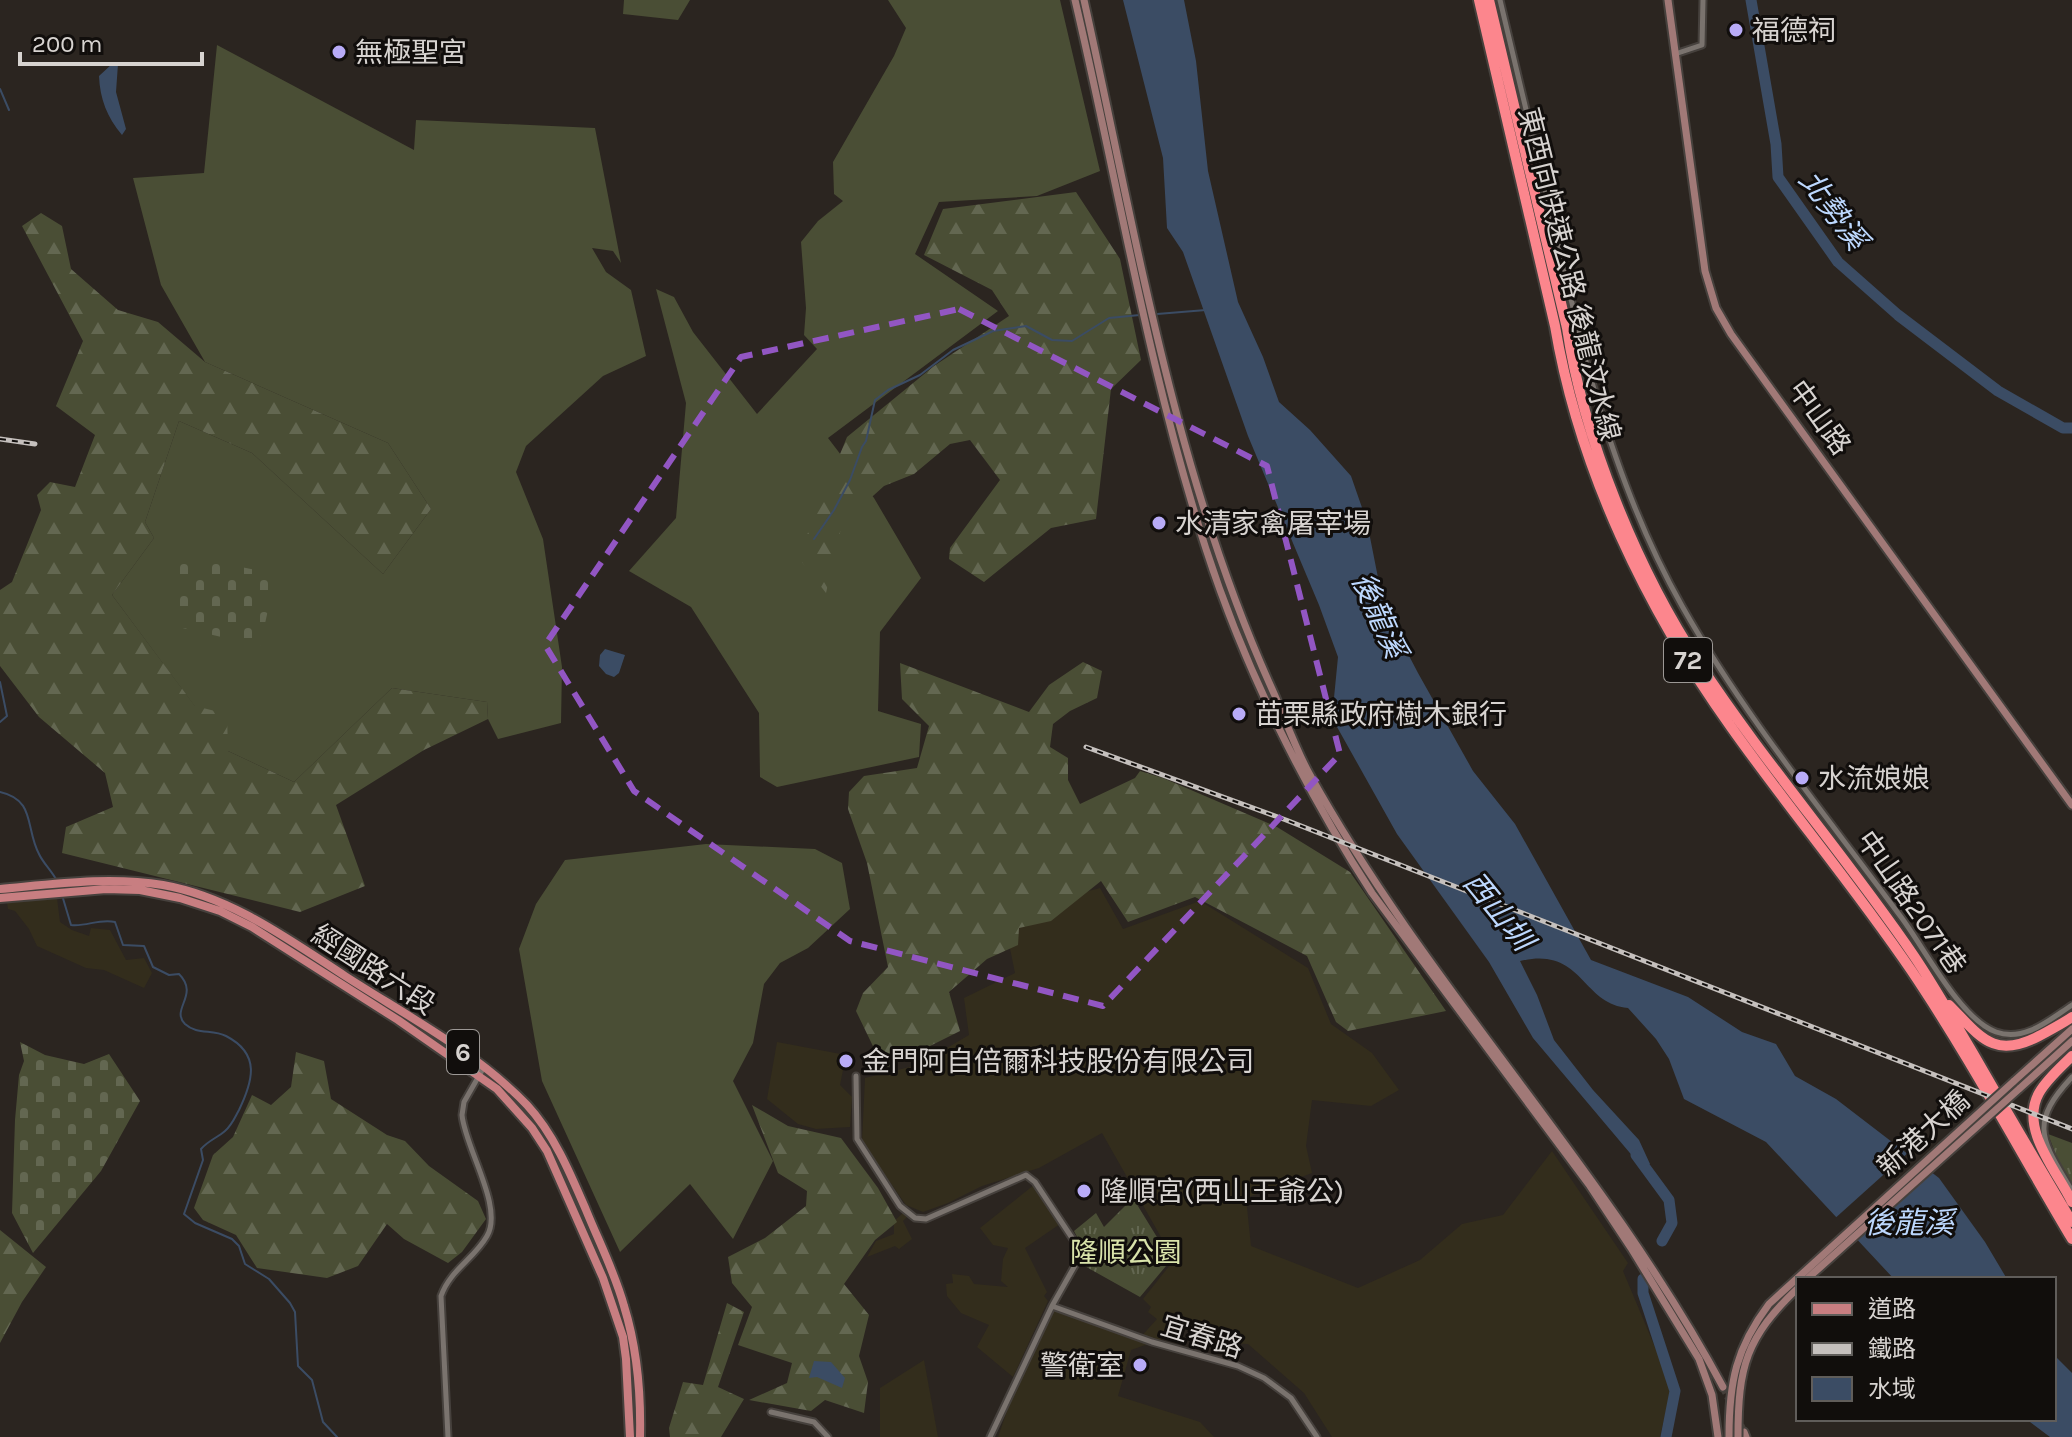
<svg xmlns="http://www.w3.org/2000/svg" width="2072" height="1437" viewBox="0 0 2072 1437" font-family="Karla,'Noto Sans TC',sans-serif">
  <defs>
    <pattern id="forest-firs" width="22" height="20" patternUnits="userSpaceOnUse" patternTransform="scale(2)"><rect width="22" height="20" fill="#4a4e35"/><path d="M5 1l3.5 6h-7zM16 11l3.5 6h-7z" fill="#636751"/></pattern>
    <pattern id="cemetery-stones" width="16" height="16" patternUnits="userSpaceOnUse" patternTransform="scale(2)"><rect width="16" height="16" fill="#4a4e35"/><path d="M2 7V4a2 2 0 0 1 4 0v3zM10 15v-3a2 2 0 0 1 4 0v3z" fill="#636751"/></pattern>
    <pattern id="park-tufts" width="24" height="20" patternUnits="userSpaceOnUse" patternTransform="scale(2)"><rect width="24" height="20" fill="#4a4e35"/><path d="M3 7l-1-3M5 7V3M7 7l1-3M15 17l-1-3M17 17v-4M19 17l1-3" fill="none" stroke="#636751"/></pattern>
  </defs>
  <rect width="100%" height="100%" fill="#2b2520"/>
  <path fill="#332d1c" d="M1100,888L1123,929L1200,901L1308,968L1331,1024L1372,1053L1399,1090L1371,1106L1312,1100L1306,1146L1312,1173L1246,1198L1251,1246L1358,1288L1420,1260L1462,1224L1503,1215L1552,1151L1628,1263L1623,1271L1667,1376L1670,1393L1660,1437H1332L1304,1393L1248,1344L1204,1342L1176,1319L1162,1339L1131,1350L1118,1396L1200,1422L1214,1437H998L1015,1388L1054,1310L1138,1340L1157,1319L1148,1312L1151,1307L1143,1299L1174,1260L1102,1133L1039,1168L982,1186L948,1203L923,1212L906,1205L862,1142L865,1078L918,1065L969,1035L964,998L1015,973L1003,914Z
    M57,898L60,922L72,930L89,936L91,928L110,930L126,960L144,958L152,973L144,988L104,970L86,968L37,946L29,929L15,911L8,909L7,903Z
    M777,1042L846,1055L840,1085L852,1097L850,1127L816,1129L798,1124L767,1099Z
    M1034,1185L1060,1224L1025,1248L1047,1292L1044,1296L1048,1301L1013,1377L977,1347L989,1325L961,1313L947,1296L946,1284L953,1283L952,1274L969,1276L974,1284L1008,1287L1001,1281L1003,1259L1008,1248L993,1245L980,1228Z
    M903,1213L908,1216L903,1221L912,1239L899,1249L895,1246L867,1257L876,1241L894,1234V1221Z
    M924,1360L938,1437H880V1388Z"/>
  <path fill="#4a4e35" d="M624,0H690L678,20L623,14Z
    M888,0H1060L1100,171L1037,196L939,202L915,254L998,311L828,438L874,498L921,578L880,632L878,711L921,724L919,757L777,787L760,777L759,713L691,607L629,571L676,518L686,403L656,289L674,297L693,332L757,414L817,349L804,335L806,308L801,242L818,221L843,201L834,194L833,162L894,56L906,28Z
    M217,45L414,150L416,120L595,128L621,263L613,251L592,248L606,272L631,290L646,356L603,376L526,446L516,472L543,539L562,667L561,723L498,739L488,719L487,702L392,688L294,782L228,751L112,595L154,538L145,522L179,421L252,453L383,574L431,509L388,443L205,362L161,285L133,178L204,173Z
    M706,844L815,849L842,863L850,909L808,948L780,963L764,984L753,1043L733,1081L773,1161L733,1239L690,1184L620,1252L542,1081L519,949L536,904L565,860Z"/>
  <path fill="url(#forest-firs)" d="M1076,192L1120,259L1141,360L1111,389L1096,519L1051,528L984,582L949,559L950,548L1000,480L970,440L950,444L914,474L884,486L842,524L826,593L798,557L847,437L934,366L1009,316L992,290L924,255L943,209Z
    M41,213L62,226L71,269L118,310L158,322L205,362L388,443L431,509L383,574L252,453L179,421L145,522L154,538L112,595L195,706L227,714L228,751L294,782L392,688L487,702L488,719L424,750L336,805L365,886L300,912L62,853L66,827L113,807L105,773L39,717L0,666V590L12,582L41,510L37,495L50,482L75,487L95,435L56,406L83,341L22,226Z
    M1083,662L1102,671L1097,698L1070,711L1053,724L1050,747L1068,758V780L1080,804L1135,778L1140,771L1163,778L1277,827L1350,872L1446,1011L1348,1031L1336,1022L1307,956L1195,897L1128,922L1101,881L1051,921L1019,928L1018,945L987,959L949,992L960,1031L884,1069L856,1011L863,993L888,967L867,863L848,809L849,792L864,776L917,768L929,726L902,699L900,663L1029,712L1049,685Z
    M296,1052L324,1061L331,1099L387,1135L405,1141L429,1166L478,1201L486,1219L462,1252L448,1263L404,1239L387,1224L358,1266L327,1278L257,1268L236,1235L203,1220L194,1208L213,1155L233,1137L252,1095L271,1105L291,1087Z
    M752,1105L788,1126L841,1138L878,1188L897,1222L875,1240L844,1284L869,1315L859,1356L868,1382L864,1413L825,1400L811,1411L749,1400L787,1383L792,1363L738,1345L752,1307L732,1283L728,1257L765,1238L806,1206L807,1191L778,1173Z
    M0,1230L46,1267L22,1302L0,1343Z
    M727,1303L744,1312L718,1387L744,1399L721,1437H670L669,1428L683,1382L703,1385Z"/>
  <path fill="url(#cemetery-stones)" d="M196,558L276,574L260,646L174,626L171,559Z
    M20,1042L45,1055L84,1064L109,1054L140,1101L101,1171L33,1253L12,1213L15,1120L19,1075L24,1061Z"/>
  <path fill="url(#park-tufts)" d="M2048,1134L2072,1143V1184L2057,1158Z
    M1133,1198L1171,1260L1140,1297L1081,1264L1086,1254L1074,1231L1096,1213L1104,1227Z"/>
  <path fill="#3b4c64" d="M1123,0H1184L1196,61L1208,171L1238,302L1263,357L1279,402L1310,430L1351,476L1367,522L1384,608L1418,673L1473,771L1515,824L1591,960L1688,997L1742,1032L1776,1044L1795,1076L1836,1099L1939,1178L1985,1242L2007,1279H1894L1766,1142L1684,1099L1669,1059L1656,1039L1628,1008C1581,1004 1583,946 1520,961L1537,995L1554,1040L1593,1090L1639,1140L1650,1164L1640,1165L1533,1038L1489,962L1397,834L1332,718L1338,657L1319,605L1248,436L1183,252L1167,228L1163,158Z
    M112,64H118L116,92L126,129L122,135C107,117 100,99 99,76Z
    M605,649L625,655L619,673L614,677L606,674L599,666L600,655Z
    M2054,1355L2072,1373V1437H2050L2026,1419H2054Z
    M814,1361L831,1362L845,1378L842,1388L817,1377L809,1378Z"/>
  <path fill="#2b2520" d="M1911,1150L1929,1164L1847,1237L1832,1221Z"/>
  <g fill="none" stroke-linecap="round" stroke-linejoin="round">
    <path stroke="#3b4c64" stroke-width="2" d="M0,89L9,110
      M1157,314L1206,310
      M814,539L834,510L850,480L862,447L866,441L875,400L888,390L920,375L953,350L993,331L1026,326L1052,340L1072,341L1109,318L1150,314
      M0,682L7,716L0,722
      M0,792C36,800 25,828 39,854C43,863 52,871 57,881
      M62,895L71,925C86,927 100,918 115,922L123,945L144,946L153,967L169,975L179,974C200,995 170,1009 185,1024C197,1035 212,1029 226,1036C261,1054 253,1081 239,1110C235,1117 232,1125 225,1131C217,1138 209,1140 201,1149L203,1160L184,1214L195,1223L232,1239L239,1246L245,1264L269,1279L290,1303L295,1312L298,1366L312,1380L323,1422L337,1437"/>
    <path stroke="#3b4c64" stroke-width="11" d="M1751,0L1776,144L1778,177L1838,262L1898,315L1998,391L2063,428H2072
      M1636,1155L1669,1200L1672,1223L1662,1241
      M1643,1279V1293L1675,1391L1666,1437"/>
    <path stroke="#453f3a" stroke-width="5" stroke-dasharray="5 2.5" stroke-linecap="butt" d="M2054,1020L2072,1054"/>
    <path stroke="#453f3a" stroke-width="7" stroke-dasharray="7 3.5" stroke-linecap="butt" d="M1723,1387L1744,1432"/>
    <g stroke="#46413d" stroke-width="9">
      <path id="street" d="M1500,0L1585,358C1609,444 1638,528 1682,606C1744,716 1826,815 1901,917C1925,949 1960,1019 1996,1032C2025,1042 2049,1020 2072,1005
        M1675,54L1702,45L1703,0
        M856,1076L857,1139L900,1206L915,1218L926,1219L1026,1175L1035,1182L1082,1253L1052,1306L990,1437
        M2072,1077C2027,1125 2043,1141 2072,1191
        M1052,1306L1152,1342L1238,1366L1264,1378L1291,1398L1317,1437
        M771,1412L814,1422L828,1437
        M448,1437L441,1296C450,1270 474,1259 487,1236C504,1207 465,1148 462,1115L464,1102L484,1067"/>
    </g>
    <g stroke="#46413d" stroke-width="11">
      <path id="secondary" d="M1075,0C1118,183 1148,370 1206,549C1244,667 1305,790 1372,893L1590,1186L1631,1248L1699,1359L1712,1395L1718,1437
        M1084,0C1136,233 1173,471 1272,689C1285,718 1295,748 1310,775C1430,991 1606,1169 1723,1387
        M1668,0L1705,271L1716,308L1731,334L2072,805
        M2013,1082L2072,1029
        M2019,1089L2072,1041
        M1744,1432L1746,1437"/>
    </g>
    <g stroke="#46413d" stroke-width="12">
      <path id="primary" d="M0,889C54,884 109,876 163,885C231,897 288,939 345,976C407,1016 476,1052 527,1105C554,1134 571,1175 586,1210C599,1242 615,1273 624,1306C637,1348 641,1393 640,1437
        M0,898L106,889L140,890L180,898L220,911L252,927L398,1020L497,1089L532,1128L547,1151L603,1278L623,1337L626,1359L630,1437"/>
    </g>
    <g stroke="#46413d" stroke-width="14">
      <path id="highway" d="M1479,0L1555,326C1579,469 1647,610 1731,727C1789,809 1854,886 1911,970C1969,1056 2019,1150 2072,1239
        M1489,0L1567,328C1583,437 1638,571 1699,663C1766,765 1846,856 1914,956C1937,990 1956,1025 1977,1060C2008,1114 2040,1168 2072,1222
        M1949,1005C1980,1036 1993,1060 2039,1036C2050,1030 2062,1024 2072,1017
        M2072,1056C2060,1068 2047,1079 2039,1093C2019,1129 2057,1171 2072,1202"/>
    </g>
    <use href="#street" stroke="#7a736e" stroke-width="5"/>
    <use href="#secondary" stroke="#a17977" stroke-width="7"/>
    <use href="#primary" stroke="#c87e81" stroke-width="8"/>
    <use href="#highway" stroke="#fc868d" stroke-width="10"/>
    <g stroke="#c5c0bd" stroke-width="5">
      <path id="rail" d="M0,439L35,444
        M1086,747L1286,820L2072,1129"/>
    </g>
    <use href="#rail" stroke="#110e0c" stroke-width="2" stroke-dasharray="6" stroke-linecap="butt"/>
    <g stroke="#46413d" stroke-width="11" stroke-linecap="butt">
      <path id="secondary-bridge" d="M1807,1279L2019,1089
        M1729,1437C1729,1382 1736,1348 1769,1304L2013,1082
        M1738,1437C1738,1367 1746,1337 1798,1288"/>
    </g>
    <use href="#secondary-bridge" stroke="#a17977" stroke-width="7"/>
  </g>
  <path fill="none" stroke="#9256c3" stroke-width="6" stroke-dasharray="16 10" stroke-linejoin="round" d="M959,309L1267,466L1340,754L1103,1006L850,941L634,791L545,645L741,357Z"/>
  <g fill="#b8abf7" stroke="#110e0c" stroke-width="3">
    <circle cx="1736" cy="30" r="8"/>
    <circle cx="339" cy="52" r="8"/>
    <circle cx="1159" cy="523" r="8"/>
    <circle cx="1239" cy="714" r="8"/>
    <circle cx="1802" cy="778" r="8"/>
    <circle cx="846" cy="1061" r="8"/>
    <circle cx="1084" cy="1191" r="8"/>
    <circle cx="1140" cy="1365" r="8"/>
  </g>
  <g text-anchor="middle" stroke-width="6" stroke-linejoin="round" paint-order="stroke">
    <g fill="#110e0c" stroke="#9c9895" stroke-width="2">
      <rect x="1664" y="638" width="48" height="44" rx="6"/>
      <rect x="447" y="1030" width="32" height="44" rx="6"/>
    </g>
    <g font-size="26" font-weight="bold" fill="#d7d3d0">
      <text x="1688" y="669">72</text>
      <text x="463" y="1061">6</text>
    </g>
    <g font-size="28" fill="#d7d3d0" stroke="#110e0c" text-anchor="start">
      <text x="1752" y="40">福德祠</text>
      <text x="355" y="62">無極聖宮</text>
      <text x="1175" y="533">水清家禽屠宰場</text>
      <text x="1255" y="724">苗栗縣政府樹木銀行</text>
      <text x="1818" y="788">水流娘娘</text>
      <text x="862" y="1071">金門阿自倍爾科技股份有限公司</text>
      <text x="1100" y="1201">隆順宮(西山王爺公)</text>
      <text x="1124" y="1375" text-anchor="end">警衛室</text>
    </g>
    <g font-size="28" fill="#d7d3d0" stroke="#110e0c">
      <text transform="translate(1570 274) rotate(76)" y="10">東西向快速公路 後龍汶水線</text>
      <text transform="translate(1820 417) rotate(54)" y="10">中山路</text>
      <text transform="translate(1912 902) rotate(55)" y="10">中山路2071巷</text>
      <text transform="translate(374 969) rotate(33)" y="10">經國路六段</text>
      <text transform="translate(1923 1133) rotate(-42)" y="10">新港大橋</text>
      <text transform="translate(1202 1336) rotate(17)" y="10">宜春路</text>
    </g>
    <g font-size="28" fill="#d9e3aa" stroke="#110e0c">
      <text x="1126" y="1262">隆順公園</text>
    </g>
    <g font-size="30" font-style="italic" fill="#bcd7fd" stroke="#110e0c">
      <text transform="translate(1833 210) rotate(53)" y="10">北勢溪</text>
      <text transform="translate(1379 615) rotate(66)" y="10">後龍溪</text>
      <text transform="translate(1498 911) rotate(51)" y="10">西山圳</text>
      <text x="1909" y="1233">後龍溪</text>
    </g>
  </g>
  <rect x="1796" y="1277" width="260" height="144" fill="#110e0c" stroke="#605d5a" stroke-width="2"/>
  <rect x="1812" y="1303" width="40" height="12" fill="#c87e81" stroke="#605d5a" stroke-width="2"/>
  <text x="1868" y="1317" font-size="24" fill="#d7d3d0">道路</text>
  <rect x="1812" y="1343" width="40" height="12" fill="#c5c0bd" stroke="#605d5a" stroke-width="2"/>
  <text x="1868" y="1357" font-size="24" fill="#d7d3d0">鐵路</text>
  <rect x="1812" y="1377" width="40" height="24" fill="#3b4c64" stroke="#605d5a" stroke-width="2"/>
  <text x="1868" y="1397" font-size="24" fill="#d7d3d0">水域</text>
  <path d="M20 52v12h182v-12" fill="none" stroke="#d7d3d0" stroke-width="4"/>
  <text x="32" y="52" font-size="24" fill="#d7d3d0" stroke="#110e0c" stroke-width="6" paint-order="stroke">200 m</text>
</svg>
